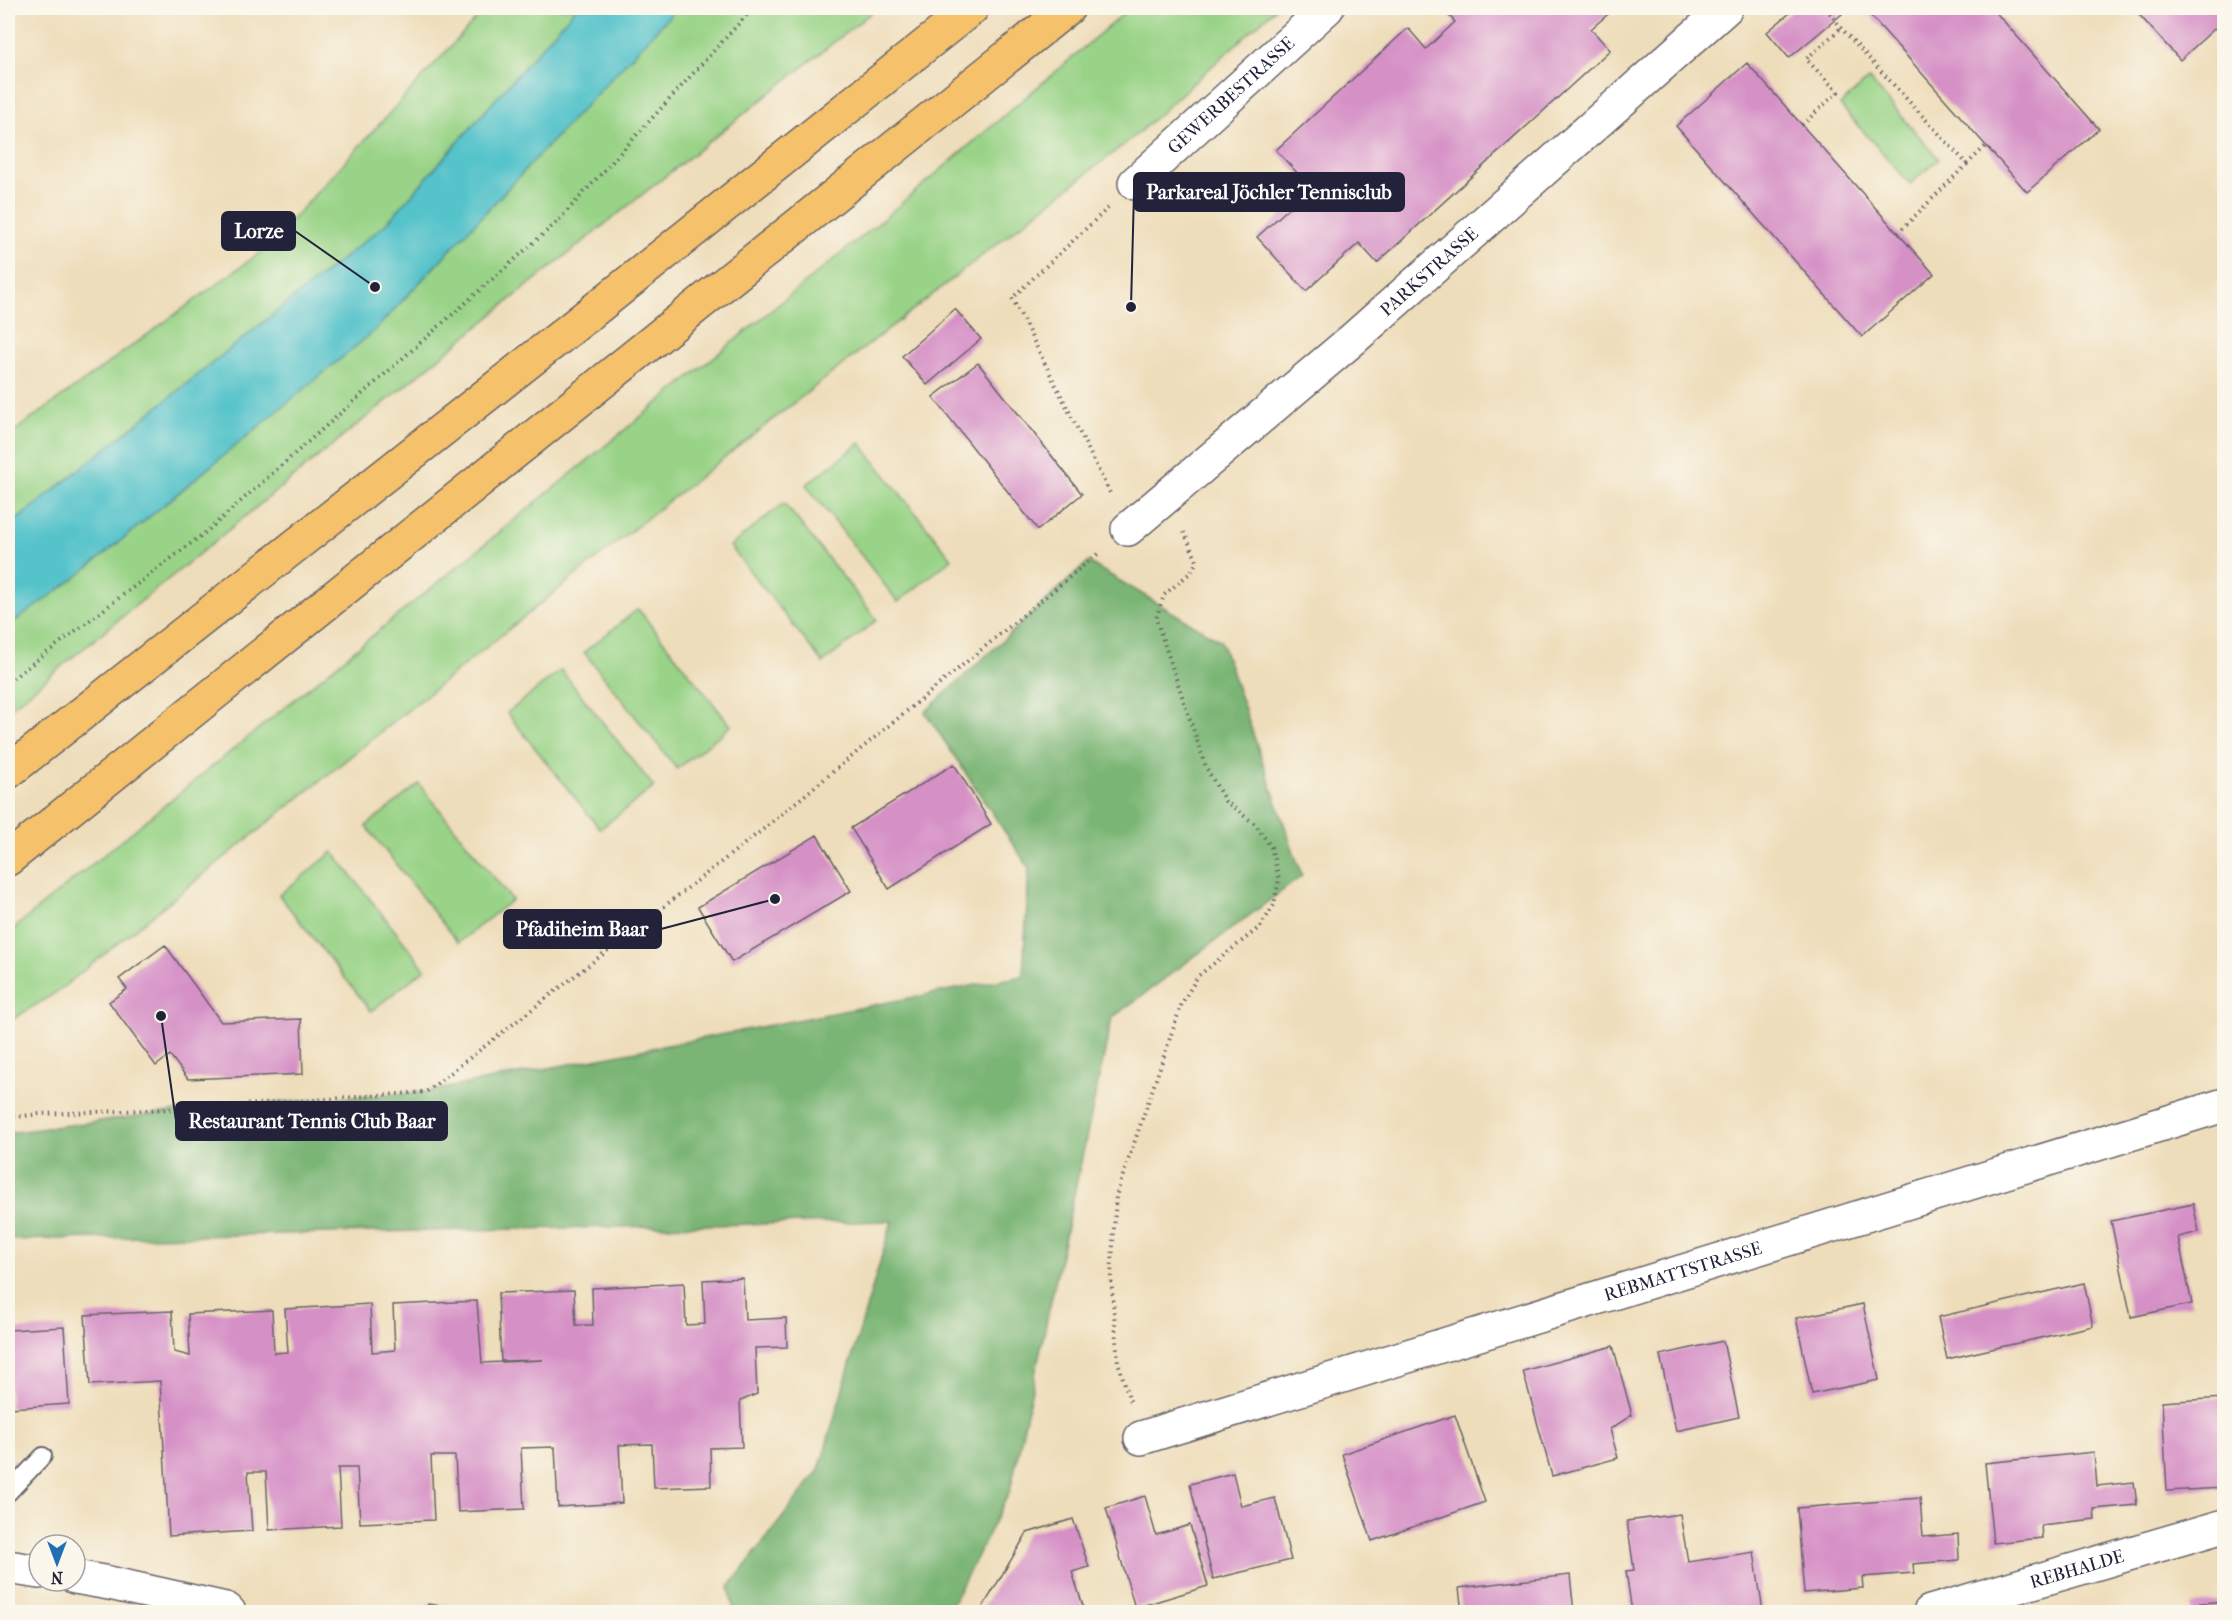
<svg xmlns="http://www.w3.org/2000/svg" width="2232" height="1620" viewBox="0 0 2232 1620" font-family="'IM FELL French Canon',serif">
  <rect width="100%" height="100%" fill="#fbf7ec"/>
  <filter id="ink" filterUnits="userSpaceOnUse"><feTurbulence type="fractalNoise" baseFrequency=".0167" numOctaves="2"/><feDisplacementMap in="SourceGraphic" scale="12" xChannelSelector="R" yChannelSelector="G"/><feConvolveMatrix kernelMatrix="1 2 1 2 8 2 1 2 1" color-interpolation-filters="sRGB"/></filter>
  <filter id="wash" filterUnits="userSpaceOnUse"><feTurbulence type="fractalNoise" baseFrequency=".008" numOctaves="4" result="noise"/><feDisplacementMap in="SourceGraphic" scale="24" xChannelSelector="R" yChannelSelector="G"/><feGaussianBlur stdDeviation="1.35" result="paint"/><feColorMatrix in="noise" values="0 0 0 0 0 0 0 0 0 0 0 0 0 0 0 0 0 1.4 0 .05"/><feComposite in="paint" operator="in"/></filter>
  <g filter="url(#wash)">
    <rect width="100%" height="100%" fill="#eeddba"/>
    <path fill="#99d387" stroke="#5e7a61" stroke-width="1.5" d="M486,8H576L386,224L8,527V436L265,249Z
      M677,8H877L531,283L8,710V626L78,576L374,331Z
      M1130,8H1276L1136,135L656,511L57,992L8,1022V933L876,225Z
      M1869,79L1939,159L1910,184L1840,105Z
      M860,443L952,559L898,602L806,485Z
      M784,503L877,620L823,663L730,546Z
      M638,609L731,726L677,769L584,652Z
      M561,670L654,787L600,829L507,713Z
      M419,784L512,900L458,943L366,826Z
      M333,852L425,969L371,1011L279,895Z"/>
    <path fill="#7ab574" stroke="#4e6c58" stroke-width="1.5" d="M1088,562L1221,641L1302,876L1112,1018L1010,1491L948,1612H734L729,1587L819,1470L892,1221L8,1240V1133L201,1108L426,1092L1023,976L1029,868L925,712Z"/>
    <path fill="#55c3ca" stroke="#3c7282" stroke-width="1.5" d="M576,8H677L374,331L78,576L8,626V527L386,224Z"/>
    <g id="blocks">
      <path fill="#d590c6" d="M1442,8H1615L1591,29L1610,50L1377,263L1359,243L1306,291L1257,237L1311,188L1276,150L1408,28L1426,49L1455,22Z
        M1796,8H1837L1842,14L1789,58L1767,32Z
        M1864,8H1992L2099,129L2027,192Z
        M2133,8H2224V20L2180,60Z
        M1747,63L1934,274L1862,337L1676,126Z
        M955,309L981,339L927,385L902,356Z
        M978,363L1082,494L1038,530L933,397Z
        M954,764L991,824L889,889L851,828Z
        M817,835L851,891L732,962L698,907Z
        M165,945L221,1022L301,1019L303,1074L188,1079L170,1055L156,1066L109,1002L127,989L119,979Z
        M2193,1204L2199,1232L2178,1237L2192,1304L2131,1317L2111,1221Z
        M743,1278L745,1320L786,1318L787,1347L755,1348L757,1394L740,1401L742,1447L710,1448L711,1486L654,1488L652,1444L619,1445L622,1503L558,1507L555,1447L521,1448L524,1509L458,1512L455,1456H431L434,1520L360,1523L357,1468H338L341,1526L269,1530L266,1472H248L252,1531L169,1536L160,1381L90,1385L85,1315L172,1311L174,1352L190,1356L188,1314L272,1310L274,1353L288,1352L285,1309L370,1304L372,1352L395,1350L393,1305L477,1301L482,1363L543,1360L501,1361L498,1293L574,1290L576,1325H593L592,1288L684,1283L686,1325L705,1324L703,1280Z
        M2084,1283L2093,1326L1947,1359L1938,1317Z
        M1863,1304L1879,1380L1812,1394L1796,1318Z
        M64,1327L69,1404L10,1408L8,1330Z
        M1723,1341L1739,1417L1676,1431L1660,1355Z
        M1613,1346L1632,1415L1610,1429L1618,1458L1552,1476L1523,1371Z
        M2224,1398V1488L2167,1491L2162,1402Z
        M1455,1415L1485,1502L1372,1541L1342,1454Z
        M2094,1452L2097,1486L2134,1482L2137,1505L2094,1509L2095,1519L2041,1525L2042,1538L1993,1543L1985,1463Z
        M1233,1473L1241,1506L1275,1498L1291,1560L1213,1579L1190,1484Z
        M1145,1496L1156,1535L1190,1525L1208,1586L1135,1608L1106,1508Z
        M1920,1498L1923,1537L1958,1534L1959,1560L1913,1564L1914,1573L1862,1577L1863,1588L1804,1593L1797,1508Z
        M1680,1514L1688,1562L1754,1552L1763,1612H1632L1626,1571L1634,1570L1627,1521Z
        M1073,1519L1089,1567L1072,1572L1085,1612H980L1027,1533Z
        M1570,1575L1574,1612H1462L1459,1588Z
        M2224,1601V1612H2190V1604Z
        M428,1604L472,1611V1612H426Z"/>
    </g>
  </g>
  <g filter="url(#ink)">
    <use href="#blocks" fill-opacity="0" stroke="#696367" stroke-width="1.5"/>
    <g fill="none" stroke-linecap="round" stroke-linejoin="round">
      <g stroke="#696367" stroke-width="20">
        <path id="service" d="M8,1493L43,1456"/>
      </g>
      <g stroke="#696367" stroke-width="36">
        <g id="minor">
          <path id="s1" d="M1135,183L1327,8"/>
          <path id="s2" d="M1128,529L1352,340L1726,8"/>
          <path id="s3" d="M1141,1438L2224,1105"/>
          <path d="M8,1567L39,1572"/>
          <path d="M75,1577L109,1583L226,1609L229,1612"/>
          <path id="s4" d="M1930,1612L2224,1526"/>
        </g>
      </g>
      <g stroke="#696367" stroke-width="36">
        <path id="motorway" d="M8,772L569,330L972,8
          M8,859L1068,8"/>
      </g>
      <path stroke="#696367" stroke-width="4" stroke-dasharray="1.5 4.5" stroke-linecap="butt" d="M1826,8L1841,28L1967,164L1986,146
        M1802,125L1838,92L1806,59L1841,28
        M1108,208L1012,298L1110,493
        M1898,233L1967,164
        M8,682L206,532L557,222L753,8
        M8,1118L40,1114L201,1108L426,1092L766,827L1100,552
        M1130,1401L1118,1362L1111,1277L1116,1196L1182,1003L1198,976L1261,926L1274,905L1279,879L1271,847L1256,825L1225,801L1206,767L1156,619L1164,595L1191,572L1197,561L1184,532"/>
      <use href="#service" stroke="#fff" stroke-width="16"/>
      <use href="#minor" stroke="#fff" stroke-width="33"/>
      <use href="#motorway" stroke="#f5c16b" stroke-width="33"/>
    </g>
  </g>
  <g text-anchor="middle" stroke-width="5" stroke-linejoin="round" paint-order="stroke">
    <g font-size="18" fill="#22223b" stroke="#fbf7ec">
      <text dy="6" stroke="none"><textPath href="#s1" startOffset="130">GEWERBESTRASSE</textPath></text>
      <text dy="6" stroke="none"><textPath href="#s2" startOffset="396">PARKSTRASSE</textPath></text>
      <text dy="6" stroke="none"><textPath href="#s3" startOffset="567">REBMATTSTRASSE</textPath></text>
      <text dy="6" stroke="none"><textPath href="#s4" startOffset="153">REBHALDE</textPath></text>
    </g>
  </g>
  <path fill="none" stroke="#22223b" stroke-width="2" d="M1131 307L1134 192M375 287L295 231M775 899L661 929M161 1016L176 1121"/>
  <g fill="#22223b" stroke="#fbf7ec" stroke-width="2">
    <circle cx="1131" cy="307" r="6"/>
    <circle cx="375" cy="287" r="6"/>
    <circle cx="775" cy="899" r="6"/>
    <circle cx="161" cy="1016" r="6"/>
  </g>
  <g fill="#22223b" stroke="#22223b" stroke-width="2">
    <rect x="1134" y="173" width="270" height="38" rx="6"/>
    <rect x="222" y="212" width="73" height="38" rx="6"/>
    <rect x="504" y="910" width="157" height="38" rx="6"/>
    <rect x="176" y="1102" width="271" height="38" rx="6"/>
  </g>
  <g font-size="20" text-anchor="middle" font-weight="bold" fill="#fff">
    <text x="1269" y="199">Parkareal Jöchler Tennisclub</text>
    <text x="259" y="238">Lorze</text>
    <text x="582" y="936">Pfadiheim Baar</text>
    <text x="312" y="1128">Restaurant Tennis Club Baar</text>
  </g>
  <rect width="2232" height="1620" fill="none" stroke="#fbf7ec" stroke-width="30"/>
  <g transform="translate(57 1563) rotate(180)"><circle r="28" fill="#fbf7ec" stroke="#a4a2a5" stroke-width="1.5"/>
  <path d="M0-4.5L10 22L0 15L-10 22Z" fill="#1f6fb2"/>
  <text y="-9" font-size="16" font-weight="bold" text-anchor="middle" fill="#22223b">N</text>
  </g>
</svg>
